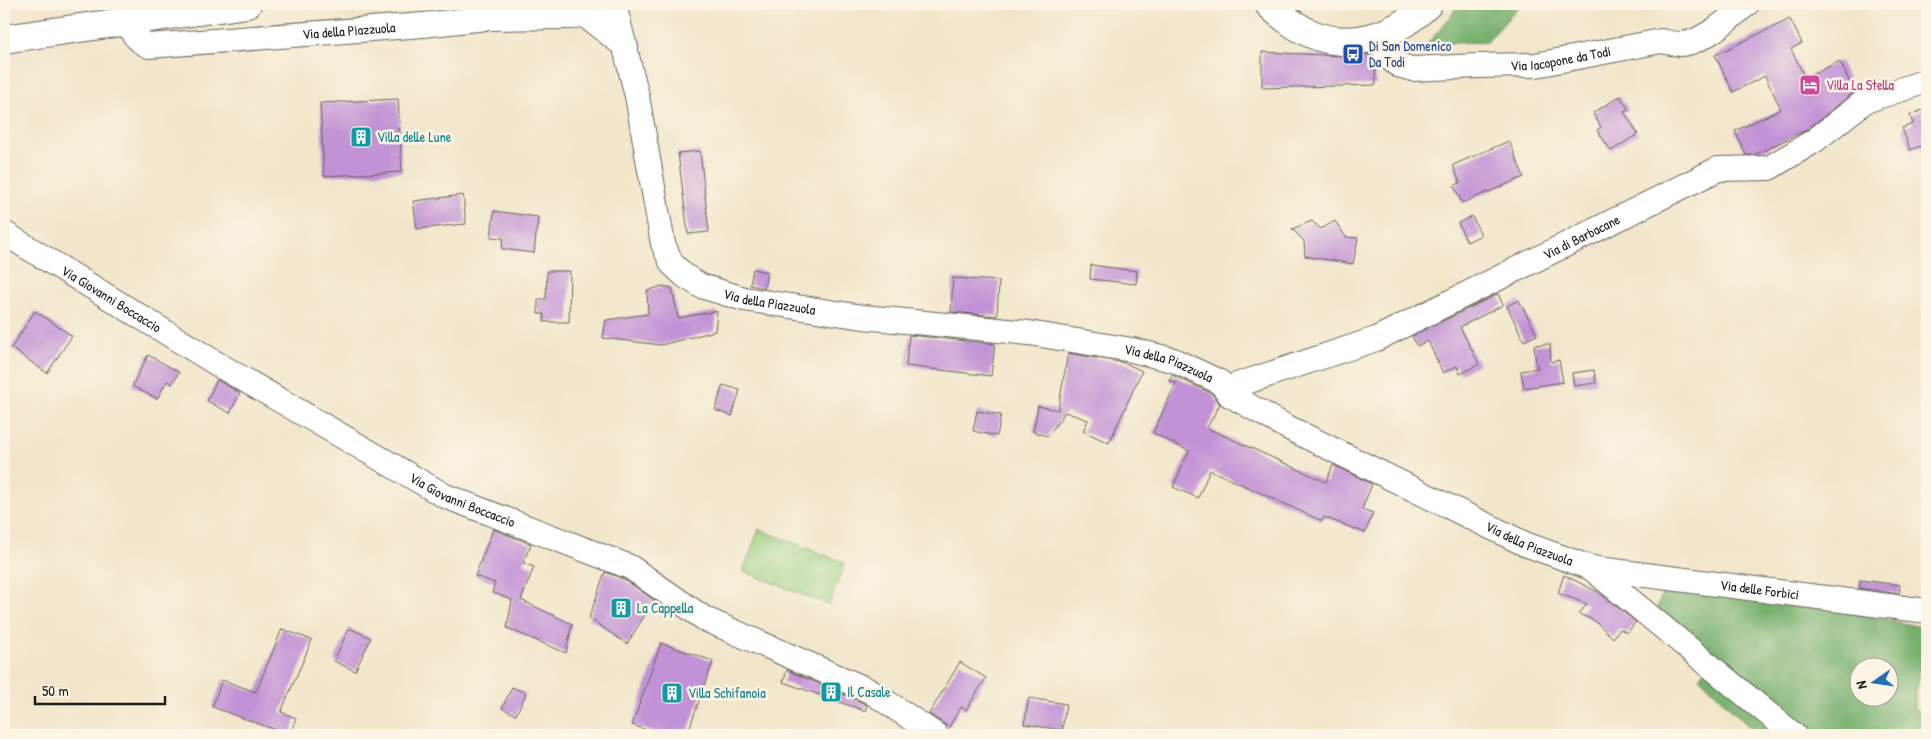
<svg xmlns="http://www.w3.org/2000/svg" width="1931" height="739" viewBox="0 0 1931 739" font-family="'Patrick Hand',sans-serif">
  <rect width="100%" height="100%" fill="#fcf5e5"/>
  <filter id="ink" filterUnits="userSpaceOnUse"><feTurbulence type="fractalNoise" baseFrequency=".02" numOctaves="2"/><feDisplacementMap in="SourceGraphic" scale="10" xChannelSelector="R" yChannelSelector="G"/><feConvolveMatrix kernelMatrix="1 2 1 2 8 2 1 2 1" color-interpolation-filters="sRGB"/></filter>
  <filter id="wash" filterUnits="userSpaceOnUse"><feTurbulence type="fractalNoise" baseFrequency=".0096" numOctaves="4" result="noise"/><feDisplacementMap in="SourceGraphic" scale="20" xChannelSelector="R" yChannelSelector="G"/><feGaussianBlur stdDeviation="1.12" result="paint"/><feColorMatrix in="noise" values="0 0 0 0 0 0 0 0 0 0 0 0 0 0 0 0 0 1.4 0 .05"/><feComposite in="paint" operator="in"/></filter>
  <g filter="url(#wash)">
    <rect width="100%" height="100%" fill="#f1e6ca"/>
    <path fill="#96cd7f" stroke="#59744e" d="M759,529L845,563L829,605L743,571Z"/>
    <path fill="#78b06e" stroke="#4a6645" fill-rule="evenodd" d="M1458,4H1521L1487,42L1427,44L1451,16Z
      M1669,573L1926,628L1914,709L1927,712V735H1749L1752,730L1699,677L1719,657L1656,611ZM1858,666H1888V696H1858Z"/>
    <g id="blocks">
      <path fill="#c192d5" d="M1790,19L1802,43L1791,49L1805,78L1840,61L1854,92L1808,129L1754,155H1746L1735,131L1781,109L1765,76L1733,92L1715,55Z
        M1262,52L1343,56L1370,54L1375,62L1376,85L1262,88Z
        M1620,96L1629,110L1624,112L1638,134L1611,151L1597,130L1601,127L1593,113Z
        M398,99L402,172L324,176L320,103Z
        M1923,110L1926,119L1927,118V158H1926L1921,146L1910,150L1902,128L1913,124L1910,115Z
        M1509,141L1524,177L1462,203L1454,186L1460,183L1453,165Z
        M700,151L709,232L688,234L678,153Z
        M463,195L466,224L417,229L413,201Z
        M494,211L538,217L534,253L502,249L503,238L491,237Z
        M1472,216L1481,235L1467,242L1458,223Z
        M1312,221L1321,229L1335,221L1346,237L1358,238L1353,264L1305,256L1304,241L1292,229Z
        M1091,265L1137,271L1136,284L1090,279Z
        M753,269L767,272L764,288L750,285Z
        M547,271H570L569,322H544V314H538V299H546Z
        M953,278L999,281L997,316L951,312Z
        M662,286L672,288L678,318L717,311L715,331L661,345L603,338L606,320L648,314L647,291Z
        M1498,294L1503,305L1460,327L1479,364L1460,374L1457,366L1443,373L1428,341L1417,346L1412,336Z
        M1519,300L1537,335L1524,341L1507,306Z
        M35,311L72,336L47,373L11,348Z
        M909,335L995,344L991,376L906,366Z
        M1550,344L1551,362L1559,360L1563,382L1524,388L1521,371L1538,368L1536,364L1534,345Z
        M1068,353L1125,363L1142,371L1109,443L1083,431L1088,420L1065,412L1048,436L1033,432L1038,406L1058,410Z
        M148,355L179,372L172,384L167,381L157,399L132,386Z
        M1594,370L1596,383L1574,386L1572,373Z
        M1172,375L1211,393L1220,404L1207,428L1326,482L1333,465L1372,484L1362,509L1373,513L1365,533L1324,517L1322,521L1210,470L1198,498L1173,487L1189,451L1153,433L1176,383L1169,381Z
        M217,380L240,393L230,413L207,401Z
        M723,385L740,390L732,416L715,410Z
        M977,411L1001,415L997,436L973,431Z
        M493,529L531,544L523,563L534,567L521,600L572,624L566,653L507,628L512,600L492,592L495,583L475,576Z
        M605,572L624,579L654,600L627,644L589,618Z
        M1564,575L1598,592L1636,622L1627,633L1620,629L1613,638L1595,621L1579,614L1587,604L1558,593Z
        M1860,580L1900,585L1899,594L1859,588Z
        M349,628L371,638L355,671L334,661Z
        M282,629L312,640L281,712L296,718L290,735L212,707L222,680L256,692Z
        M661,643L713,661L687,735H661L632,725Z
        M960,662L986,678L966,710L961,707L949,727L929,714Z
        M787,670L863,703L867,705L865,711L783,682Z
        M512,687L526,693L516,715L502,708Z
        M1029,698L1066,704L1062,730L1024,724Z"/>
    </g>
  </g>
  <g filter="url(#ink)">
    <use href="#blocks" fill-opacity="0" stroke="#676359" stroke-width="1"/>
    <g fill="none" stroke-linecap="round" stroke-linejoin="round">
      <g stroke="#676359" stroke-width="26">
        <g id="minor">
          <path id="s1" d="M614,4L637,96L663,244L672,264L685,276L701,286L744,299L863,317L1029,333L1132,350L1173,360L1220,382L1230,395L1285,426L1525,544L1591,568L1794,735"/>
          <path d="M583,14L626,47"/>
          <path id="s2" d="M129,21C132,34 136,40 149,46L423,25L486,18L571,17L583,14L600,4"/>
          <path id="s3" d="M1378,35L1383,49L1388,57L1398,65L1412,69L1478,66L1536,65L1661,41C1667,42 1674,44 1680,44C1702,44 1731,17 1747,4"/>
          <path id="s4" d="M4,233L219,365L445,496L630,567L705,619L870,691L936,735"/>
          <path id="s5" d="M1230,395L1237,385L1376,339L1718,169L1769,168L1814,141L1865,101L1927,81"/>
          <path id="s6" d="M1591,568L1927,611"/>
        </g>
      </g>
      <g stroke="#676359" stroke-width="30">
        <path id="major" d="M1269,4C1276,12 1284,17 1292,23C1337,55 1390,41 1428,4
          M4,39L247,4"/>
      </g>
      <use href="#minor" stroke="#fff" stroke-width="24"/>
      <use href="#major" stroke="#fff" stroke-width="28"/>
    </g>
  </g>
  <defs>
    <g id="bus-square" transform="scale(1.125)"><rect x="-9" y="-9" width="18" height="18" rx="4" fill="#1a4fb4" stroke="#fcf5e5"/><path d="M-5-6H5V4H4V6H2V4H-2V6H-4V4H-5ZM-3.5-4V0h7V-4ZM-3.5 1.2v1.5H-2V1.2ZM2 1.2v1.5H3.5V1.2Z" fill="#fff"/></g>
    <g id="hotel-square" transform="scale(1.125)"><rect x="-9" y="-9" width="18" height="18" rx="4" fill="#d1479c" stroke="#fcf5e5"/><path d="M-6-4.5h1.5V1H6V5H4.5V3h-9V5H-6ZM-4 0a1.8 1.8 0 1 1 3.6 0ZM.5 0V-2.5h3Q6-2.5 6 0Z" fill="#fff"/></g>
    <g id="building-square" transform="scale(1.125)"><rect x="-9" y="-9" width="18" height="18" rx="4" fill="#0f9aa8" stroke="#fcf5e5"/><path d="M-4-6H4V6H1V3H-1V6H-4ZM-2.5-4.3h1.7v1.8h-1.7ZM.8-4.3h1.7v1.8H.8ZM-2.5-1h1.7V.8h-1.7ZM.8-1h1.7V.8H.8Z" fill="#fff"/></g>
  </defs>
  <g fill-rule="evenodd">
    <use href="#bus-square" x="1353" y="54"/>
    <use href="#hotel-square" x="1810" y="85"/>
    <use href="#building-square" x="361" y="137"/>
    <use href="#building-square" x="621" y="608"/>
    <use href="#building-square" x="831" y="692"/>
    <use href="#building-square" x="672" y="693"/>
  </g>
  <g text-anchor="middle" stroke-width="5" stroke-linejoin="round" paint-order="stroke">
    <g font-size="14" fill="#1c1c1c" stroke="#fcf5e5">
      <text dy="5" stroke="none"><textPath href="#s2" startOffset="234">Via della Piazzuola</textPath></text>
      <text dy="5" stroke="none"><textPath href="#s3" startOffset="201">Via Iacopone da Todi</textPath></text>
      <text dy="5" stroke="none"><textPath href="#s5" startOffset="388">Via di Barbacane</textPath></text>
      <text dy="5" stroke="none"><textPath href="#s4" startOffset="126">Via Giovanni Boccaccio</textPath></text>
      <text dy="5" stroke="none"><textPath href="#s1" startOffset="374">Via della Piazzuola</textPath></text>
      <text dy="5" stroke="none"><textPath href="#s1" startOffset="779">Via della Piazzuola</textPath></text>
      <text dy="5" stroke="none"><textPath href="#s4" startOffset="531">Via Giovanni Boccaccio</textPath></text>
      <text dy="5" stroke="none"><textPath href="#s1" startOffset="1185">Via della Piazzuola</textPath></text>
      <text dy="5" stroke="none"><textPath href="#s6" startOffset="170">Via delle Forbici</textPath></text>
    </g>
    <g font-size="14" fill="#164399" stroke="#fcf5e5" text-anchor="start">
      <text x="1369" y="51">Di San Domenico<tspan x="1369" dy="16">Da Todi</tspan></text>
    </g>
    <g font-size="14" fill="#b23c85" stroke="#fcf5e5" text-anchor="start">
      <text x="1826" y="90">Villa La Stella</text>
    </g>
    <g font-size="14" fill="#0d838f" stroke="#fcf5e5" text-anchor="start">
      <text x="377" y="142">Villa delle Lune</text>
      <text x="637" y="613">La Cappella</text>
      <text x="847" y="697">Il Casale</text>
      <text x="688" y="698">Villa Schifanoia</text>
    </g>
  </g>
  <rect width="1931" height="739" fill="none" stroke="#fcf5e5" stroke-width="20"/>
  <g transform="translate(1874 682) rotate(257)"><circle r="24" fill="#fcf5e5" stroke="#a29e95"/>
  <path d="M0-4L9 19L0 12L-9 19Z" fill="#1f6fb2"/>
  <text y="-8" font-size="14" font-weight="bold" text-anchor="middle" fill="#1c1c1c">N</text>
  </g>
  <path d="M35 696v8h130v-8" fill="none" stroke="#1c1c1c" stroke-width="2.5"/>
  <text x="42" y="696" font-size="15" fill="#1c1c1c" stroke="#fcf5e5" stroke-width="4" paint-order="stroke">50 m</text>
</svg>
